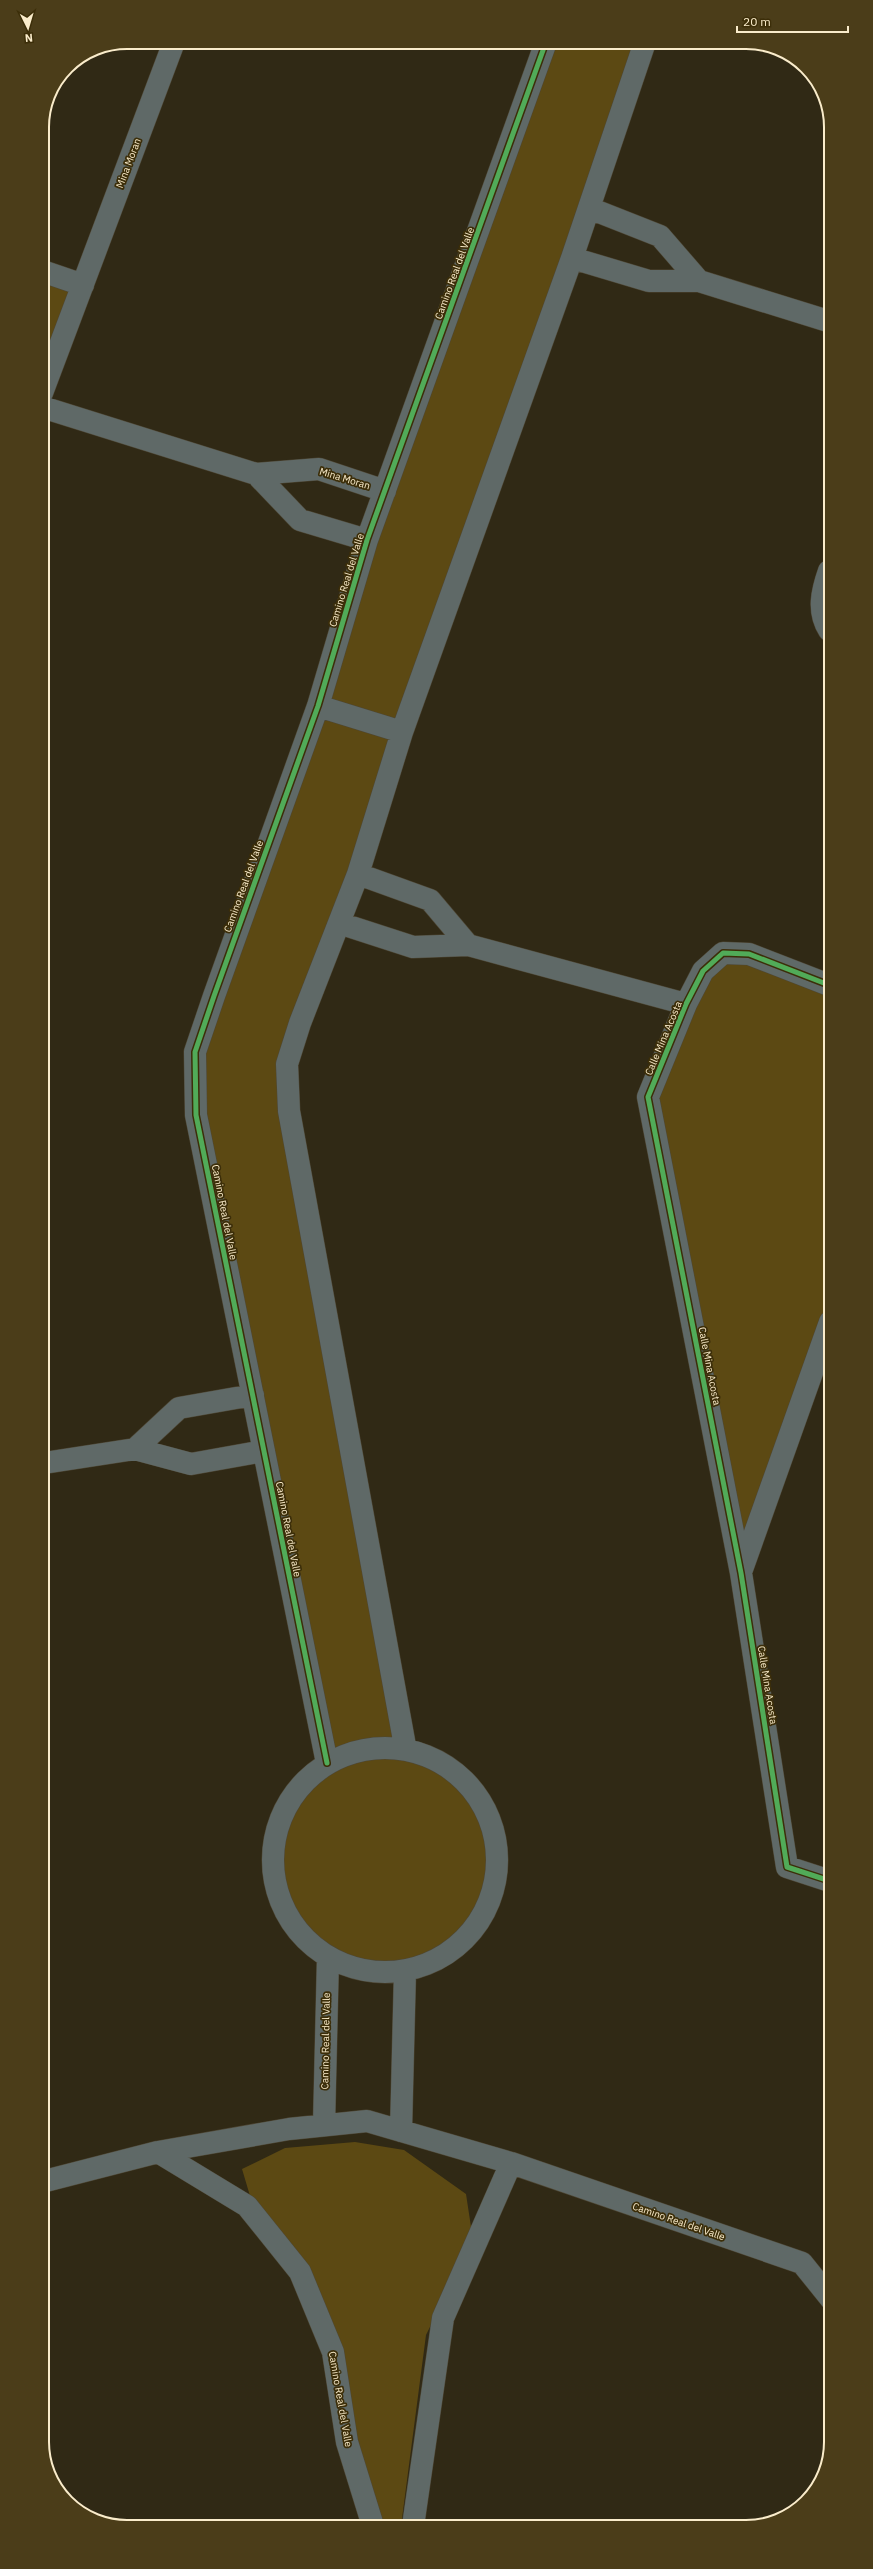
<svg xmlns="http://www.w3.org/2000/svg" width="873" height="2569" viewBox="0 0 873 2569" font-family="'IBM Plex Sans',sans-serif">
  <rect width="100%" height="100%" fill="#302915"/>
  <path fill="#5c4913" d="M546,42H645L287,1064L403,1744L393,1746C417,1747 446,1763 463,1780C481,1796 491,1816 496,1839C508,1898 465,1963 404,1971C381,1974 357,1971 336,1962C317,1954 303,1938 292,1923C262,1884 267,1820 301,1785C314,1772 328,1764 344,1756L328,1761L196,1115L214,996Z
    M42,271L83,285L42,393Z
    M723,953L829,989L830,1322L741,1573L648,1097Z
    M355,2142L404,2150L466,2194L473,2240L426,2335L401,2526H380L376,2519L337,2351L253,2206L242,2169L285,2148Z"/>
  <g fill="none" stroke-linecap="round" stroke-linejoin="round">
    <g stroke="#4e4735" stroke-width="23">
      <path id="minor" d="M572,258L649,281H699L660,236L589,208
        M42,271L83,285
        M699,281L828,321
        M42,393L174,42
        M42,407L256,474
        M367,540L300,520L256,474L319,469L385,491
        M829,571C822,591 817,611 829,630
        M318,706L402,732
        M339,923L413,947L468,945L430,900L358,874
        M468,945L686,1004
        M829,985L749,954L723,953L703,971L686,1004L648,1097L741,1573L787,1867L830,1881
        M253,1395L179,1408L135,1449L191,1464L264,1451
        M44,1463L135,1449
        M741,1572L830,1322
        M405,1746L289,1111L287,1064L300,1023L358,874L402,732L572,258L645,42
        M273 1860a112 112 0 1 1 224 0a112 112 0 1 1-224 0Z
        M327,1763L196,1115L195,1052L214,996L318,706L367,540L546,42
        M324,2125L328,1957
        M401,2131L405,1971
        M158,2152L247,2206L300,2272L333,2352L347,2442L373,2526
        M45,2181L158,2152L289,2129L367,2121L511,2163L802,2263L831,2299
        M413,2526L443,2318L511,2163"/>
    </g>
    <use href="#minor" stroke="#5f6967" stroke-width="22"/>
    <g stroke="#3c2e09" stroke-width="8">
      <path id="cycleway" d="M829,985L749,954L723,953L703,971L686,1004L648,1097L741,1573L787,1867L830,1881
        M327,1763L196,1115L195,1052L214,996L318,706L367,540L546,42"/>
    </g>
    <use href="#cycleway" stroke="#51ab58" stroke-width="5"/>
  </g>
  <g text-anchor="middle" stroke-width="3.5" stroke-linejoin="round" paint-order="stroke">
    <g font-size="10" fill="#faeccb" stroke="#3c2e09">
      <text transform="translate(128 163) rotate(-69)" y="4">Mina Moran</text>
      <text transform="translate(454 273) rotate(-70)" y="4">Camino Real del Valle</text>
      <text transform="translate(345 478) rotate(17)" y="4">Mina Moran</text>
      <text transform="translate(346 580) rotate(-73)" y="4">Camino Real del Valle</text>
      <text transform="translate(243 886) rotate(-70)" y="4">Camino Real del Valle</text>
      <text transform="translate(663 1038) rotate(-67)" y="4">Calle Mina Acosta</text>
      <text transform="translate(225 1212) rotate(79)" y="4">Camino Real del Valle</text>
      <text transform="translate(710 1366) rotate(79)" y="4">Calle Mina Acosta</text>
      <text transform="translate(289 1529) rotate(79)" y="4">Camino Real del Valle</text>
      <text transform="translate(768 1685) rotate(81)" y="4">Calle Mina Acosta</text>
      <text transform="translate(325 2041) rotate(-89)" y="4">Camino Real del Valle</text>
      <text transform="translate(679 2221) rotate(19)" y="4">Camino Real del Valle</text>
      <text transform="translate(341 2399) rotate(80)" y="4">Camino Real del Valle</text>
    </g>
  </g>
  <path d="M0 0H873V2569H0ZM127 49H746A78 78 0 0 1 824 127V2442A78 78 0 0 1 746 2520H127A78 78 0 0 1 49 2442V127A78 78 0 0 1 127 49Z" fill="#4b3d19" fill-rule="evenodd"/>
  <path fill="none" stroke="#faeccb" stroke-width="2" d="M127 49H746A78 78 0 0 1 824 127V2442A78 78 0 0 1 746 2520H127A78 78 0 0 1 49 2442V127A78 78 0 0 1 127 49Z"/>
  <g transform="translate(28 28) rotate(175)" stroke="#3c2e09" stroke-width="3" paint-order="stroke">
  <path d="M0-3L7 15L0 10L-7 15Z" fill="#faeccb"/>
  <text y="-6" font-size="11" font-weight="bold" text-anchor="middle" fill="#faeccb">N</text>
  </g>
  <path d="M737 26v6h111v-6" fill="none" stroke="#faeccb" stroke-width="2"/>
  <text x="743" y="26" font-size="12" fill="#faeccb" stroke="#3c2e09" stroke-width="3" paint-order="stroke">20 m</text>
</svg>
